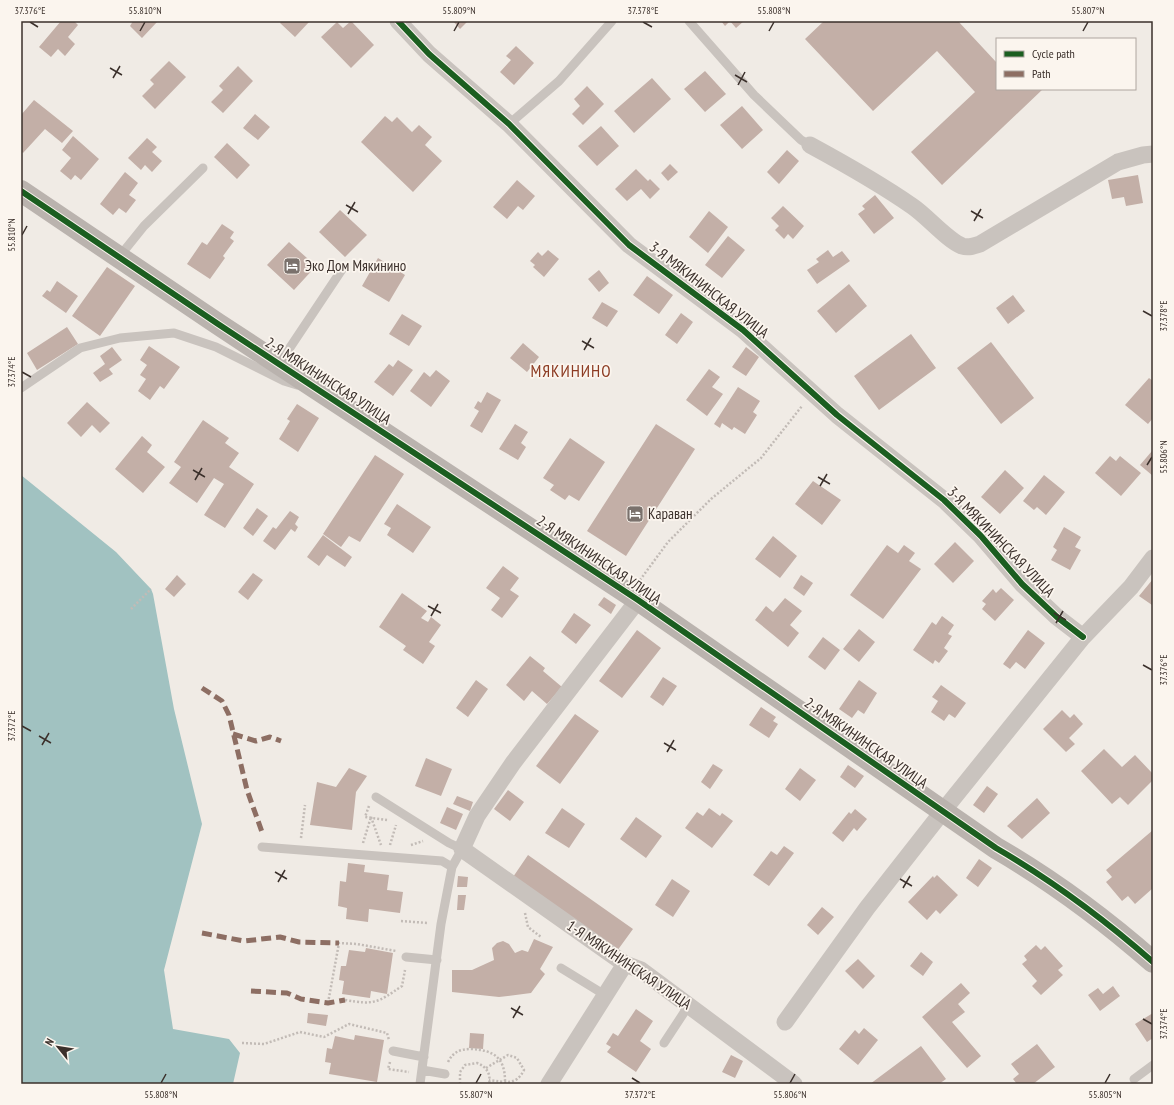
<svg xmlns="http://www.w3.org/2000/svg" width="1174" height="1105" viewBox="0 0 1174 1105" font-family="'PT Sans Narrow',sans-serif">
  <rect width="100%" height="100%" fill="#f0ebe5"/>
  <path fill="#a1c2c1" d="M21,475L116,552L151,589L153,594L174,709L202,824L164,970L173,1029L229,1039L240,1053L233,1084H21Z"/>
  <path fill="#c3afa7" d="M61,21H74L78,25L68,37L75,44L65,56L58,49L51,57L39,47Z
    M133,21H158L142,38L130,26Z
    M282,21H310L295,37L280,23Z
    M351,21L374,45L351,68L321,37L337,22L343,28Z
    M453,21H468L460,29Z
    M721,21H744L736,28L730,21L725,26Z
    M824,21H958L997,63V89H1043L942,185L911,152L975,92L937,51L873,111L805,39Z
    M516,46L534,63L514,85L500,72L511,60L506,56Z
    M169,61L186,77L155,109L142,96L154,84L150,80Z
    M238,66L253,81L223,113L211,102L223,90L219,86Z
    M705,71L726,94L705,112L684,89Z
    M652,78L671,99L634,133L614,111Z
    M587,86L604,104L583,125L572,114L580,106L574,99Z
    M34,100L73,131L62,143L45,129L23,153L21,151V115Z
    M742,106L763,130L742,149L720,125Z
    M255,114L270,127L258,140L243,128Z
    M385,116L392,122L397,117L412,132L419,125L432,137L425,145L442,161L413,192L361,142Z
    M601,126L619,146L597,166L578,146Z
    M73,136L99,159L81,180L75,175L71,180L60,171L71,158L62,150Z
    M147,138L157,147L152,152L162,161L152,172L145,165L141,170L128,158Z
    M227,143L250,165L237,179L214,157Z
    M787,150L799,161L779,184L767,172Z
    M670,164L678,172L668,181L661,173Z
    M636,169L648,181L650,179L660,189L650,199L641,189L627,201L615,189Z
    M125,172L138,183L129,195L136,200L126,213L119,208L113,215L100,204Z
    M1138,175L1143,203L1126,206L1124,197L1112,199L1108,180Z
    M517,180L535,196L523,210L518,206L507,219L493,207Z
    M875,195L894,218L874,234L858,214L865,209L862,206Z
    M783,206L804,226L793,239L788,234L784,239L775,230L779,226L771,218Z
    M340,210L367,235L345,257L319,232Z
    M709,211L728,227L708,253L689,237Z
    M222,224L234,232L230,238L234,241L223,256L225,258L210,279L187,264L202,242L207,245Z
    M728,236L745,250L722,278L705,265Z
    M289,242L316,266L294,290L267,265Z
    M548,250L559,259L544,277L533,267L535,265L530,261L538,252L542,256Z
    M828,250L833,257L842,251L850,261L817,284L807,270L819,262L816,259Z
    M378,258L405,275L389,302L362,286Z
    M107,267L135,286L100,336L72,316Z
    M599,270L609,283L599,292L588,279Z
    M647,276L673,295L659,314L633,295Z
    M57,281L78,296L66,313L42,296L47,290L50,292Z
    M849,284L867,306L836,333L817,311Z
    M1013,295L1025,311L1008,324L996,308Z
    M602,302L618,311L607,327L592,318Z
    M681,313L693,322L677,344L665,335Z
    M402,314L422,326L409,346L389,334Z
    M67,327L78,344L37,370L27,353Z
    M911,334L936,368L879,410L854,376Z
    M991,342L1034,398L1001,424L957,368Z
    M523,343L539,357L527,372L510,358Z
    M149,346L180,367L164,389L160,386L150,400L138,391L146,379L140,375L147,365L140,360Z
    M112,347L122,360L109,369L113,374L100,382L93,373L105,364L100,356Z
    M746,347L759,357L746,376L732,367Z
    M398,360L413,370L393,396L374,382L389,364L393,367Z
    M709,369L720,377L712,387L723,394L707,416L686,400Z
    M436,370L450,381L431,407L410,391L424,372L430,377Z
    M1149,378L1153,381V418L1148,424L1125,405Z
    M738,387L760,401L753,412L757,415L745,434L734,427L732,430L722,423L720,428L714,424Z
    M487,392L501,400L482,433L470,426L479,411L474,408L478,401L481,403Z
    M87,402L110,423L100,433L92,425L81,437L67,423Z
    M297,404L319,418L298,452L279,439L290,421L287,419Z
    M203,420L229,438L225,443L239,453L229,467L254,484L225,528L204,515L224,484L214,478L197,503L169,483L181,467L174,462Z
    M515,424L528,432L521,443L526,447L518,460L499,449Z
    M656,424L695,449L626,556L587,531Z
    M142,436L152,445L147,452L165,467L143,493L115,469Z
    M570,438L605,462L579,501L569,495L565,500L550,490L554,485L543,478Z
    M1152,451L1153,452V476L1140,465Z
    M375,455L404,474L360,542L349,536L341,547L323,534Z
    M1110,456L1116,461L1120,456L1141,473L1121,496L1095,473Z
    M1005,470L1024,488L1000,514L981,497Z
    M1044,475L1065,492L1046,515L1037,507L1034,510L1023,501Z
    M813,481L841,500L822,525L795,504Z
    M397,504L431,527L413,553L387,535L391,528L384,524Z
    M257,508L268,516L253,536L243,528Z
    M290,511L299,517L295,524L298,527L295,532L291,529L275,550L263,541L273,527L276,529Z
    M1064,527L1081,537L1075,547L1081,550L1070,570L1051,560L1057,550L1053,547Z
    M323,535L352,557L345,567L327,555L319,566L307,557Z
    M773,536L797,556L780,578L755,559Z
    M955,542L974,561L953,583L934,564Z
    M887,545L898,553L904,545L915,553L909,561L921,569L883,619L850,595Z
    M503,566L519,578L510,590L519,596L502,618L491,610L500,598L486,588Z
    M253,573L263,580L248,600L238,592Z
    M177,575L186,584L174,597L165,589Z
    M801,575L813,583L804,596L793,588Z
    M1153,579V603L1152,605L1139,596Z
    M1001,588L1014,600L995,621L982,609L986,604L982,601L993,589L996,593Z
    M402,593L427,611L421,618L428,622L431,617L441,625L429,642L435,646L423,664L403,650L406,646L379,627Z
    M604,597L616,605L611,614L598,605Z
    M785,598L802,611L790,625L799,633L788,647L755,620L766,606L773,612Z
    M574,613L591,625L576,644L561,632Z
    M942,616L954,625L948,634L952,636L944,648L948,651L939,663L935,660L933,664L913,650L932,622L936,625Z
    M859,629L875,642L859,662L843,649Z
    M637,630L661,648L622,698L599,681Z
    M1028,630L1045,643L1025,669L1016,662L1010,669L1003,664Z
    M823,637L840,650L825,670L808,657Z
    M530,656L545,668L543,671L562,687L547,704L532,691L524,701L506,685Z
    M663,677L677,686L663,706L650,697Z
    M476,680L488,689L468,717L456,708Z
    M859,680L877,693L864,714L858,710L852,718L839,709Z
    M941,685L966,703L955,718L949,714L944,721L931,712L938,701L932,697Z
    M761,707L776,717L773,721L778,724L769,738L749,725Z
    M1062,710L1070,718L1074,714L1083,724L1069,738L1075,744L1066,752L1043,729Z
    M575,714L599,731L560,784L536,766Z
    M1104,749L1122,767L1135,755L1153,774V780L1128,805L1120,797L1112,804L1081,771Z
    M426,758L452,769L441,796L415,786Z
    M713,764L723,770L710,789L701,782Z
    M848,765L864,776L855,788L840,777Z
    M349,768L367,776L356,792L352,830L310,825L317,782L336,787Z
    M800,768L816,780L800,801L785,789Z
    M987,786L998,794L984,813L973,805Z
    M508,790L524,802L510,821L494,809Z
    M457,796L473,802L470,811L453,804Z
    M1037,798L1050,813L1022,839L1007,826Z
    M447,807L463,814L456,830L440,823Z
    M562,808L585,824L569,848L545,833Z
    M709,808L720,816L722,813L733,821L712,848L685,828L697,812L703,816Z
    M855,809L867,819L857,831L854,828L843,842L832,833L849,812L851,814Z
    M636,817L662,836L646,858L620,839Z
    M1153,830V888L1135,904L1128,896L1122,901L1106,882L1112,877L1106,870Z
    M784,846L794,853L769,886L753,875L771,851L777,855Z
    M528,855L633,929L617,951L513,877Z
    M979,859L992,868L978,887L966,878Z
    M348,863L365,865L364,872L389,875L387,890L403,892L400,913L369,909L368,922L346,919L347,908L338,906L340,881L346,882Z
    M937,875L958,895L940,914L936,910L927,920L908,902L933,876L934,878Z
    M458,876L468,877L467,887H457Z
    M672,879L690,891L673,917L655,905Z
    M458,895H466L464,910H457Z
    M822,907L834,917L818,935L807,925Z
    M534,939L553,947L540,969L545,974L531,993L499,997L452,992V970H472L494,960L492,948L497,943L503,941L509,944L515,953L522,950L528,952Z
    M1036,945L1041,950L1045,946L1063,966L1058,970L1063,975L1041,995L1032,986L1037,981L1022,964L1027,960L1024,956Z
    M366,948L393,953L387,994L371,991L370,998L342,994L344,981L339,980L341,966H346L349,950L365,952Z
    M921,952L933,962L923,976L910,966Z
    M858,959L875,976L863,989L845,971Z
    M961,983L970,993L958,1004L965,1012L952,1022L981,1056L967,1068L922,1017Z
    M1113,986L1120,996L1100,1011L1088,995L1098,988L1103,994Z
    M636,1009L653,1021L640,1041L651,1049L636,1072L607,1052L611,1047L606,1044L613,1033L618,1036Z
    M308,1013L328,1015L326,1026L307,1023Z
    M1153,1013V1038L1147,1042L1135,1024Z
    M864,1028L878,1040L858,1065L839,1049L855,1030L859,1034Z
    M470,1033L484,1034L483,1049L469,1048Z
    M355,1035L384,1040L377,1082L329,1074L331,1063L325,1062L327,1048L332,1049L335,1036L354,1040Z
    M1037,1044L1055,1067L1033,1084H1017L1013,1079L1019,1074L1011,1064Z
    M921,1046L946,1079L939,1084H870Z
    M731,1055L743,1061L735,1078L722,1072Z"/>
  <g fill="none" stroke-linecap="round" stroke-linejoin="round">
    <path stroke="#c2bbb6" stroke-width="2.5" stroke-dasharray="2 2" stroke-linecap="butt" d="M640,580L668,542L711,499L761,458L802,406
      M131,609L151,589
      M369,806L365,817L387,820
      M371,817L381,845
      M301,838L305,805
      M363,843L371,817
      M390,845L396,825
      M411,845L423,841
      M525,913L528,927L541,937
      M401,921L428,923
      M345,1000C375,1005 377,1003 402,986L405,970
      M328,1003L339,943L357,944L396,951
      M242,1043L264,1044L300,1032L324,1037L349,1024L387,1033L389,1040
      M390,1062L388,1069L409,1072
      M448,1062C453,1052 460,1049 471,1049C494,1050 505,1058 505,1081
      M486,1068L508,1055L517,1058L524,1070C516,1086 506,1082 489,1080
      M460,1084V1072L465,1065L477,1063C487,1067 491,1074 489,1084"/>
    <path stroke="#c9c3be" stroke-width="9" d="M689,21L754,95L801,140L810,145
      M509,124L559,81L612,21
      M119,257L144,226L203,168
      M279,364L343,268
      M21,388L80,348L120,338L174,333L216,347L284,381L297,385
      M376,797L449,843L462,849L452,867L441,924L420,1084
      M262,847L442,861L452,867
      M406,957L437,960
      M561,968L605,995
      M664,1043L689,1005
      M393,1051L424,1057
      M422,1070L445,1074
      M1134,1079L1153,1065"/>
    <path stroke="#c9c3be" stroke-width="17" d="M398,21L429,54L509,124L629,245L743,330L837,415L944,500L981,536L1022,584L1057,617L1083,637
      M810,145C845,164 879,183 912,206C927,216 947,240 962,246C968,248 974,246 980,244L1118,162L1143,155L1153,154
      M638,600L513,763L477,816L462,849L625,964L641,970L794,1084
      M785,1022L867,908L943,811L1083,637L1131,587L1153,558
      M549,1084L625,964"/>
    <path stroke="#bab3ae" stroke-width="22" d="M21,191L218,324L638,600L996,848C1053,881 1104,919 1153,962"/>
    <path stroke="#8d6e63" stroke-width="5" stroke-dasharray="10 5" stroke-linecap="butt" d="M202,688L222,701L229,715L247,790L262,832
      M233,734L256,741L270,737L281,741
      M202,933L244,941L280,937L299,942L339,943
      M251,991L287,993L301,999L328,1003L345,1000"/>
    <g stroke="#fbf5ee" stroke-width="8">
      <path id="cycleway" d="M398,21L429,54L509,124L629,245L743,330L837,415L944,500L981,536L1022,584L1057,617L1083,637
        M21,191L218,324L638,600L996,848C1053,881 1104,919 1153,962"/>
    </g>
    <use href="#cycleway" stroke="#1b5e20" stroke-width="6"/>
  </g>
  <path fill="none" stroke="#3b302b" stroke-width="1.5" d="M30,22L38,27M643,22L652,27M140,31L145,22M454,31L459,22M769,31L774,22M1083,31L1088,22M110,68L122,75M735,75L747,82M113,78L120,66M738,85L745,72M346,205L358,212M971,211L983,218M348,214L355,202M974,221L981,209M22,235L27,226M1143,311L1152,316M582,341L594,348M584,350L591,338M22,372L31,377M1147,465L1152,457M193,470L205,477M818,477L830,484M195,480L202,468M820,486L827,474M428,606L441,613M1054,613L1066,620M431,616L438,604M1056,623L1063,611M1143,665L1152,670M22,726L31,731M39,736L51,743M664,743L676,750M42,745L49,733M667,752L674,740M275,872L287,879M900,879L912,886M278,882L285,870M903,888L910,876M511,1008L523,1015M513,1018L520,1006M1143,1019L1152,1024M632,1078L640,1083M161,1083L166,1074M476,1083L481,1074M790,1083L795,1074M1105,1083L1110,1074"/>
  <defs>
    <g id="hotel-square" transform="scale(0.9)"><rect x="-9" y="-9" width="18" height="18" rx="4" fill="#7a716c" stroke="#fbf5ee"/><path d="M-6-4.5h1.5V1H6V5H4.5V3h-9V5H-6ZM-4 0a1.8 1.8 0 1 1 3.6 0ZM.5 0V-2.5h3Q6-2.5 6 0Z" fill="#fff"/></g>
  </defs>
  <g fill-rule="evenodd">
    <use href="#hotel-square" x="292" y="266"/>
    <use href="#hotel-square" x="635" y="514"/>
  </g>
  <g text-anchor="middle" stroke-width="3.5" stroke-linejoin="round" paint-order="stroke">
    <g font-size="15" fill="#3b302b" stroke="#fbf5ee" text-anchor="start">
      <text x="305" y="271">Эко Дом Мякинино</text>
      <text x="648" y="519">Караван</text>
    </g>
    <g font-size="15" fill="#3b302b" stroke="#fbf5ee">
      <text transform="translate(709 290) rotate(38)" y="5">3-Я МЯКИНИНСКАЯ УЛИЦА</text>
      <text transform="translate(328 381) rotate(33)" y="5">2-Я МЯКИНИНСКАЯ УЛИЦА</text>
      <text transform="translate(1001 542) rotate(46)" y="5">3-Я МЯКИНИНСКАЯ УЛИЦА</text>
      <text transform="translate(599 560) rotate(34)" y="5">2-Я МЯКИНИНСКАЯ УЛИЦА</text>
      <text transform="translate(866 743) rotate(35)" y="5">2-Я МЯКИНИНСКАЯ УЛИЦА</text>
      <text transform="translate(629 965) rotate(34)" y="5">1-Я МЯКИНИНСКАЯ УЛИЦА</text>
    </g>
    <g font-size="17" letter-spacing="1" fill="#8c3b22" stroke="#fbf5ee">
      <text x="571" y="377">МЯКИНИНО</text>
    </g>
  </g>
  <rect width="1174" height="1105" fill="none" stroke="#fbf5ee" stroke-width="44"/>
  <rect x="996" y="38" width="140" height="52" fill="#fbf5ee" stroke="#aea6a0"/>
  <rect x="1004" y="51" width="20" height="6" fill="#1b5e20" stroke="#aea6a0"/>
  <text x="1032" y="58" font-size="12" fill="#3b302b">Cycle path</text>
  <rect x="1004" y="71" width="20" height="6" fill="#8d6e63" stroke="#aea6a0"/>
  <text x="1032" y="78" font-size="12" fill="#3b302b">Path</text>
  <g transform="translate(58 1047) rotate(300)" stroke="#fbf5ee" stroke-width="3" paint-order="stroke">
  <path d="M0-3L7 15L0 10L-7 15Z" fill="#3b302b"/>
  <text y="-6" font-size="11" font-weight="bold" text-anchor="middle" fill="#3b302b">N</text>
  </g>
  <rect x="22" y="22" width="1130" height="1061" fill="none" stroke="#3b302b" stroke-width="1.5"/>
  <g font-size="10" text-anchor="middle" fill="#3b302b">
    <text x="30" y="14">37.376°E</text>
    <text x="145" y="14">55.810°N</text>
    <text x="459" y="14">55.809°N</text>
    <text x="643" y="14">37.378°E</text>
    <text x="774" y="14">55.808°N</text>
    <text x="1088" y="14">55.807°N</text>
    <text transform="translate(11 235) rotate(-90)" y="4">55.810°N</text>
    <text transform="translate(1163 316) rotate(-90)" y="4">37.378°E</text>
    <text transform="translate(11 372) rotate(-90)" y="4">37.374°E</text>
    <text transform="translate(1163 457) rotate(-90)" y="4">55.806°N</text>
    <text transform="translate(1163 670) rotate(-90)" y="4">37.376°E</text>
    <text transform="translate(11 726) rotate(-90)" y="4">37.372°E</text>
    <text transform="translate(1163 1024) rotate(-90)" y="4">37.374°E</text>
    <text x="161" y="1098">55.808°N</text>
    <text x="476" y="1098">55.807°N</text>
    <text x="640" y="1098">37.372°E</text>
    <text x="790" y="1098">55.806°N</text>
    <text x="1105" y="1098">55.805°N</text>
  </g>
</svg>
